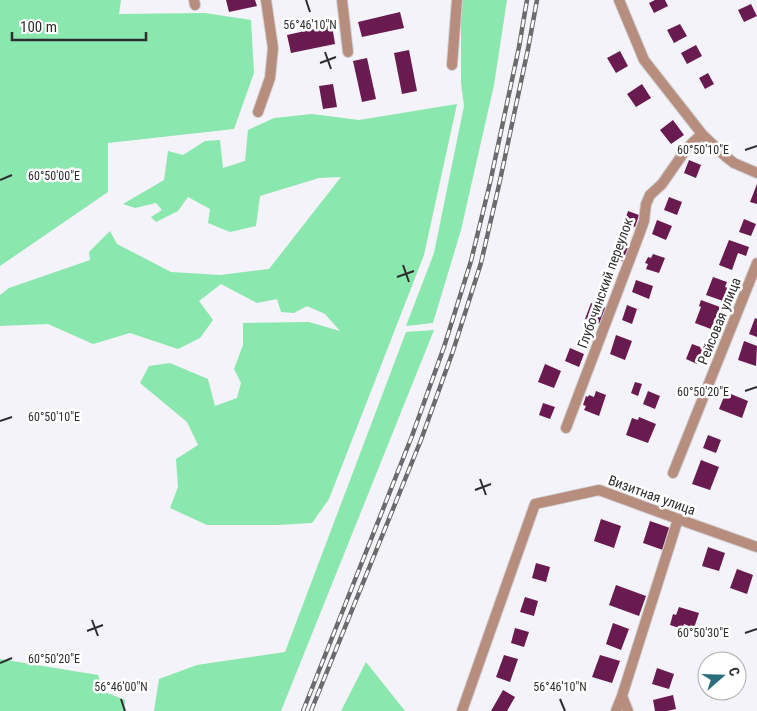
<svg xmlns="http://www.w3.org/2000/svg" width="757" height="711" viewBox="0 0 757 711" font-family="'Roboto Condensed',sans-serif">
  <rect width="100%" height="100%" fill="#f3f3f9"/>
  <path fill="#8ae7ad" d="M0,0H121L119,14L205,13L251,20L254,73L234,129L108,143V192L0,266Z
    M461,0H507L494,85L461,230L433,323L406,326L434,253L464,106L461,83Z
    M457,104L424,255L329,499L312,523L278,525H207L170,508L178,487L176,459L198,445L187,422L140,383L149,366L170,363L208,379L215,406L237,398L241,383L234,369L243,345V323L309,322L340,331L325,314L307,306L294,313L281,312L277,299L257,303L221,284L199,301L213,320L200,338L178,349L130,333L93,344L48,324L0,326V295L9,288L90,260L89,252L110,231L117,244L171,272L220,275L269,269L341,177L319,178L260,196L256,226L230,232L208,223L210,209L188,197L178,211L156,222L151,217L162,210L156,203L135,208L123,204L164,180L168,151L183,155L205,141L220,140L223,168L245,161L248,130L274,118L312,114L359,120Z
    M434,330L281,711H154L159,679L197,665L285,652L406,332Z
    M0,659L98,675L105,692L125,700L124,711H0Z
    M366,662L405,711H341Z"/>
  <path fill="#691b50" d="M226,0H255L257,6L229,12Z
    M655,0H665L668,6L654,13L649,3Z
    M751,4L757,16L744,22L738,10Z
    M400,12L404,28L362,37L358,22Z
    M680,24L687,36L674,43L667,30Z
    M332,25L335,44L291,53L287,35Z
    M696,45L702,56L687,64L681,53Z
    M409,50L417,91L402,94L394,53Z
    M620,51L628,66L616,73L607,58Z
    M367,58L376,99L362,102L353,61Z
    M708,73L714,84L705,89L699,78Z
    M333,84L337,107L323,109L319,86Z
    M642,84L651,98L636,107L627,94Z
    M673,120L684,135L671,144L660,130Z
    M689,160L701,165L696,178L684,173Z
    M757,184V204L750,202Z
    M669,197L682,202L677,215L664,210Z
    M628,211L639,215L635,227L624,223Z
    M744,219L756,224L751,236L739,232Z
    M657,220L672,226L666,240L652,234Z
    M729,240L749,247L746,256L738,253L732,270L719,265Z
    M618,243L630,248L624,262L613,257Z
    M653,254L665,258L659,273L646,269L648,264L645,263L648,257L651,258Z
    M713,277L727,282L725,287L728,288L723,301L706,295Z
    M636,280L653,286L649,299L632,292Z
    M701,300L720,307L711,329L695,323L701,307L699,306Z
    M591,303L606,308L600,324L585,319Z
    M627,305L637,309L632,324L622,320Z
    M755,318L757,319V337L749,334Z
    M616,335L632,341L625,360L610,354Z
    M744,341L757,346L756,366L738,360Z
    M692,344L703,348L697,364L686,359Z
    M570,348L584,354L579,367L565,361Z
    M545,364L561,371L554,388L538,382Z
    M635,382L642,384L638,396L631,393Z
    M596,391L606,395L599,416L584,410L586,406L583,405L586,396L588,397L589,395L594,397Z
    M648,391L660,396L655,409L643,404Z
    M726,392L748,401L742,418L719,409Z
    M543,403L555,407L550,419L539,415Z
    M639,417L656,424L648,443L626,435L632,418L638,420Z
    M708,435L721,440L716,453L703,448Z
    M701,460L719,467L710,490L692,484Z
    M601,519L621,526L614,548L594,541Z
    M650,521L670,528L663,550L643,543Z
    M708,547L725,553L719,571L702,566Z
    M536,563L550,567L546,582L532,578Z
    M737,569L753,575L747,594L730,588Z
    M616,585L646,596L639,616L609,605Z
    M525,597L538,601L534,616L520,612Z
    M679,607L699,613L694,628L684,624L682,629L670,625L673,614L676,615Z
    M613,623L629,629L621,650L606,644Z
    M515,628L529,632L524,647L511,643Z
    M504,655L518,659L510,682L496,677Z
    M600,655L620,661L612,683L592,677Z
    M657,668L674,674L669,689L652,684Z
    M503,690L515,697L507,711H491Z
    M673,695L676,709L667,711H655L653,700Z"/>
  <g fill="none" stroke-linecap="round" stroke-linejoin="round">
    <g stroke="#d0d0d5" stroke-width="12">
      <path id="minor" d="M194,0L195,5
        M342,0L348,52
        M619,0L644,60L702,134L725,156L734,163L757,173
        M452,65L457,0
        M258,112L270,78L273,48L266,0
        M566,428L639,235L644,221L646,204L650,195L662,184L687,148L702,134
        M673,473L757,263
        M622,696L628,711
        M462,711L535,504L599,490L678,519L757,547
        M616,711L622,696L678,519"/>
    </g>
    <use href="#minor" stroke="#b78e7d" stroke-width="10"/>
    <g stroke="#6b6b6e" stroke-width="4.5">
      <path id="rail" d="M303,711L412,436L444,347L471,261L490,183L519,47L527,0
        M311,711L421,440L453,351L481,263L499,185L528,49L537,0"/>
    </g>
    <use href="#rail" stroke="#fff" stroke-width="2.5" stroke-dasharray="8" stroke-linecap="butt"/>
  </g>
  <path fill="none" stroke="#2e2e30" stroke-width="2" d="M306,0L310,12M325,52L331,69M320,63L336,57M745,150L757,146M0,180L12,175M403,265L409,282M397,277L414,271M745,391L757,387M0,421L12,417M480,479L486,495M475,490L491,484M92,620L98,636M87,631L103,625M745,633L757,629M0,663L12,658M121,699L125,711M560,699L565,711"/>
  <g text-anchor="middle" stroke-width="5" stroke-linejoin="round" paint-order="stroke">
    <g font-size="14" fill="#2e2e30" stroke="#fff">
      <text transform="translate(605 283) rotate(-70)" y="5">Глубочинский переулок</text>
      <text transform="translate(719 321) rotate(-68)" y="5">Рейсовая улица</text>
      <text transform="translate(652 495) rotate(20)" y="5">Визитная улица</text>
    </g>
  </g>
  <g font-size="12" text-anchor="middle" fill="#2e2e30" stroke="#fff" stroke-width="5" stroke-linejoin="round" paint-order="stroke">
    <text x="310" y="29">56°46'10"N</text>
    <text x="703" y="154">60°50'10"E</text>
    <text x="54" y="180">60°50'00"E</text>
    <text x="703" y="396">60°50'20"E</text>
    <text x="54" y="421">60°50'10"E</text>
    <text x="703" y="637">60°50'30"E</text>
    <text x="54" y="663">60°50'20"E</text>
    <text x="121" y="691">56°46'00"N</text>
    <text x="560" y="691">56°46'10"N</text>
  </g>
  <g transform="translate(722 676) rotate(70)"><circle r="24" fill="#ffffff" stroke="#ababac"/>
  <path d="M0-4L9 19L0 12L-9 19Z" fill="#2b6f7f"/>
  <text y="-8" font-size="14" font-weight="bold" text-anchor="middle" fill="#2e2e30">С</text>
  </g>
  <path d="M12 32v8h134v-8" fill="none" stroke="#2e2e30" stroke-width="2.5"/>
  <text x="20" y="32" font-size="15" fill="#2e2e30" stroke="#ffffff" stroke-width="4" paint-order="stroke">100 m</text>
</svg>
